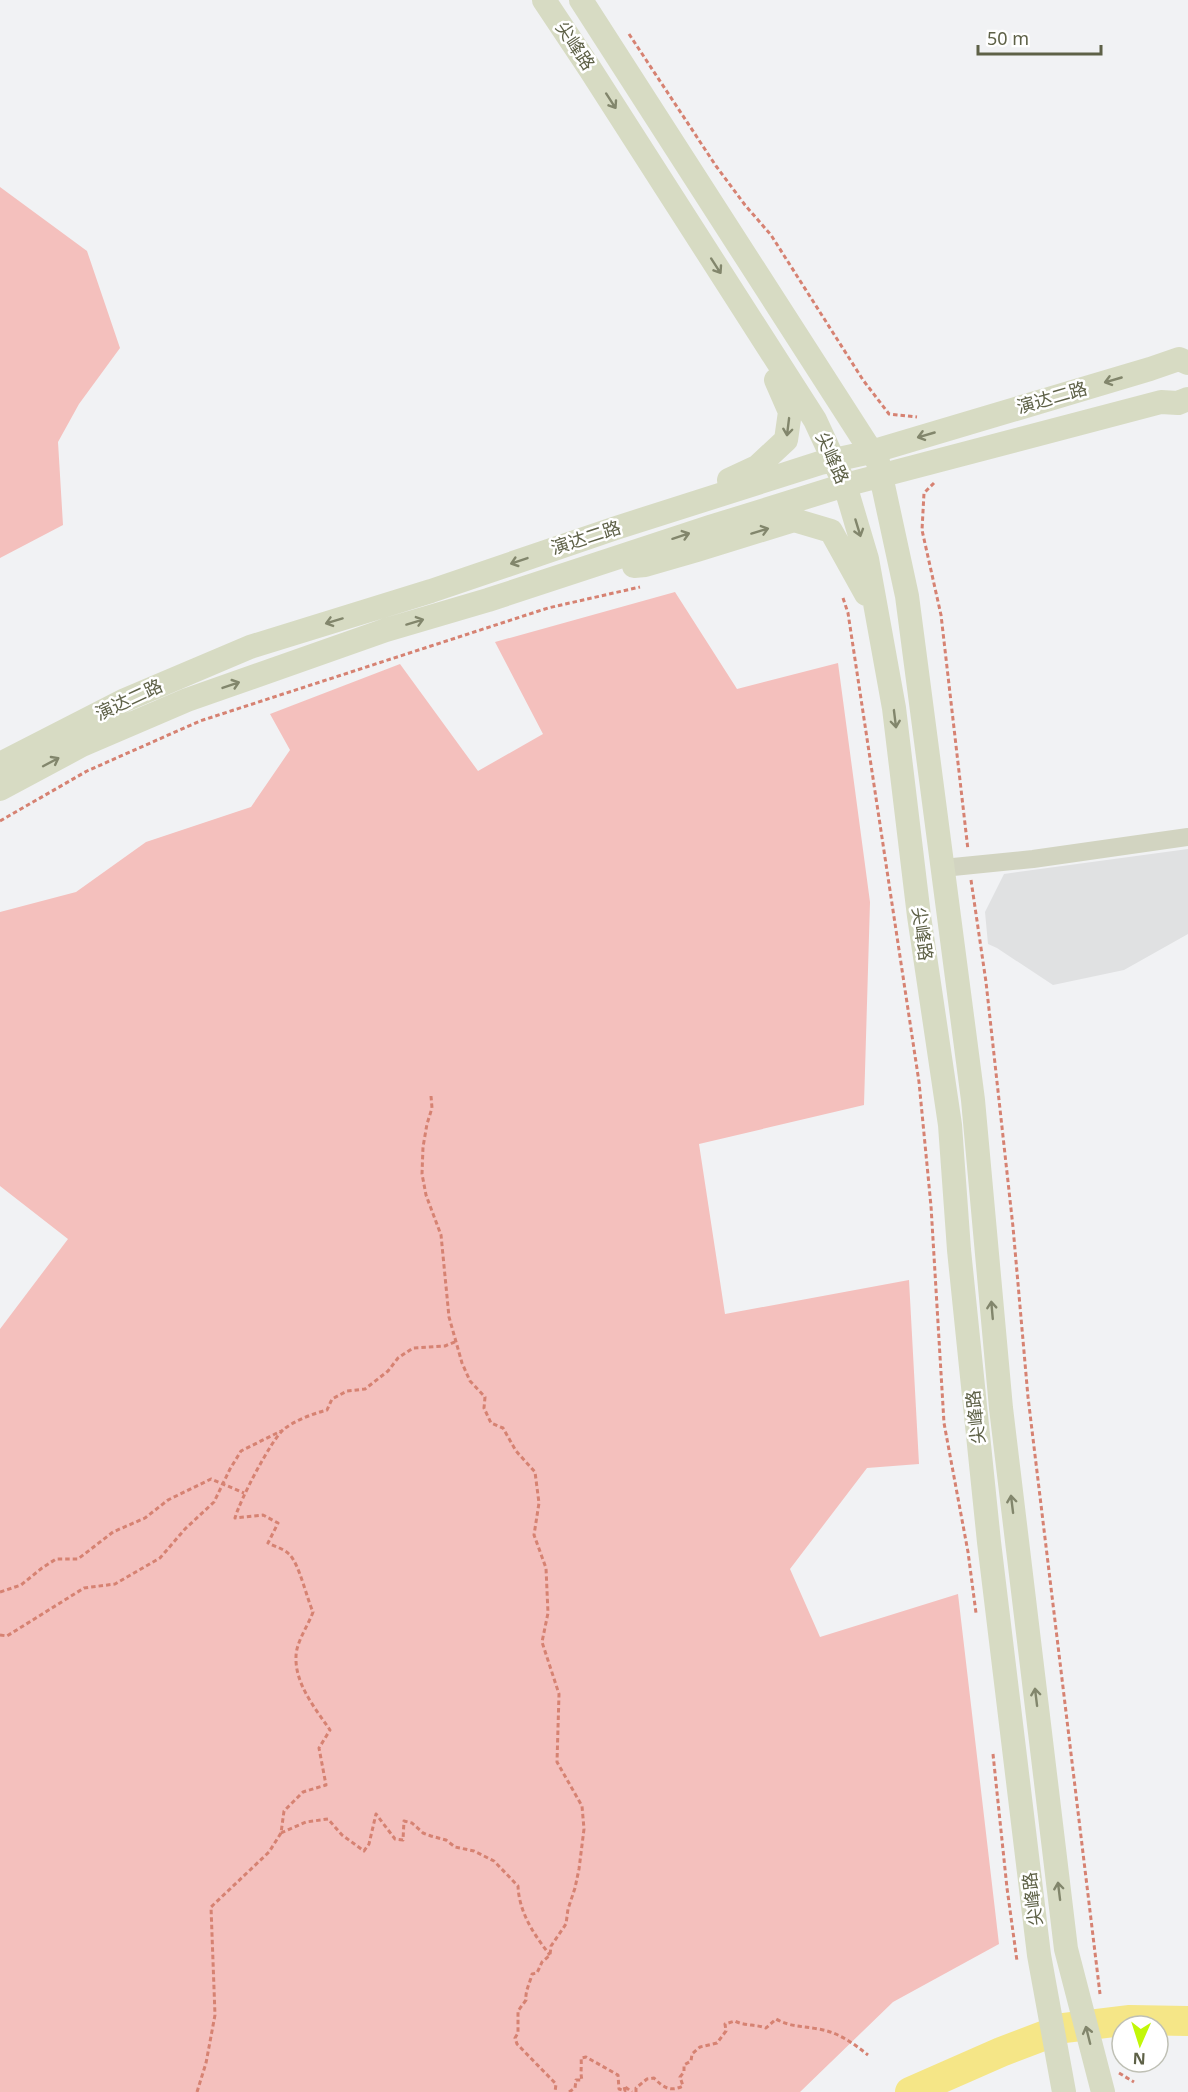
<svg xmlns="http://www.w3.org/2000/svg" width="1188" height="2092" viewBox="0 0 1188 2092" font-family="'Noto Sans','Noto Sans SC',sans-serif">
  <rect width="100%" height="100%" fill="#f1f2f4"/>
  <path fill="#e0e1e2" d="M1188,849V934L1124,970L1053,985L997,948L988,944L985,912L1004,874Z"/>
  <path fill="#f4c0bd" d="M0,187L87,251L120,348L79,404L58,442L63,525L0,558Z
    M675,592L737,689L838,663L870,902L864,1105L699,1144L725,1314L909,1280L919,1464L867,1468L790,1569L820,1637L958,1594L999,1944L893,2002L800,2092H0V1329L68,1239L0,1186V912L76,892L146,842L251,807L290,750L270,714L400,664L478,771L543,734L495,642Z"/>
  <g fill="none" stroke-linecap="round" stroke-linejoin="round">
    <path stroke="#f5e687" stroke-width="30" d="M910,2092L1001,2052L1064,2028L1130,2020L1188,2021"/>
    <path stroke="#d68272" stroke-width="3" stroke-dasharray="4.5 3" stroke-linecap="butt" d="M629,34L716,166L745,205L771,235L863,380L889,414L917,417
      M934,483L924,493L922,530L941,615L968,850
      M843,598L848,613L919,1082L931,1206L944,1423L968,1552L976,1613
      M0,821L87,771L200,721L548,608L640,587
      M971,880L986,982L1013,1227L1028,1397L1100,1994
      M431,1096L432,1108L427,1124L423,1147L422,1174L426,1195L441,1235L449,1317L462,1363L470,1381L485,1397L484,1408L491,1423L503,1428L516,1451L535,1472L539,1503L534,1535L546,1568L548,1613L542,1642L559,1694L557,1762L582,1806L584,1829L579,1869L575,1888L568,1909L566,1924L551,1946L550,1955L542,1962L537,1973L532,1974C530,1983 525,1991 526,2000L518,2011V2033L515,2038L517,2044L556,2084L555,2092
      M0,1592L21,1585L42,1568L56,1559H78L113,1532L145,1518L168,1500L211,1479L244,1493
      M0,1635L7,1636L84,1588L115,1584L160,1558L185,1529L214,1502L230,1469L241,1451L281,1431
      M993,1754L1007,1888L1017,1961
      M281,1833L306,1822L328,1819L342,1835L364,1851L369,1844L376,1814L395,1839L403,1840L404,1821L412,1823L423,1833L431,1836L446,1840L455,1847L474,1851L494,1861L518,1886C519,1912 534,1935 550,1955
      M1119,2073L1134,2082
      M197,2092L206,2063L215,2015L211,1907L269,1852L281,1833L284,1811L303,1792L326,1785L319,1748L330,1730C315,1708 295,1684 296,1657C296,1642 308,1626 313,1612C307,1599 299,1563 289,1554C284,1549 274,1546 268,1543L278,1523L263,1515L235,1518C240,1500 271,1440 284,1429C296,1420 312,1414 327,1410L332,1399L347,1391L365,1389L388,1371L398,1358L413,1348L445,1346L457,1341
      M569,2092L575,2088L576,2080H582C580,2073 582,2066 581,2058L586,2057L618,2075L619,2089L625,2091L624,2086L632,2092
      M636,2092V2088L647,2079L654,2078C664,2088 670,2092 683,2086L680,2077L684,2072V2065L691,2061L692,2054L700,2047L717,2043L726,2031L725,2024L735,2021C744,2026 755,2024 766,2028L776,2019C790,2027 803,2026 818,2029C838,2032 853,2043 868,2055"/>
    <path stroke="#d2d4c1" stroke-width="18" d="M943,868L1033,859L1188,837"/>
    <path stroke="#d7dbc3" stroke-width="24" d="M544,0L590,69L815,420L845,485L867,559L894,708L919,916L950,1125L959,1250L989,1542L1039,1955L1064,2092
      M581,0L878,462L907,596L973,1100L1001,1408L1066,1949L1103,2092
      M729,480L757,467L786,440L790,412L776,380
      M634,566L645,565L697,550L794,520L831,531L866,594
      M0,764L125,700L250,647L431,591L616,528L820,463L871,452L1150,369L1179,359L1188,363
      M0,789L82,745L187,700L386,630L488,600L710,527L845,485L1161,402L1178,403L1188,399"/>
  </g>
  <defs><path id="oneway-shaft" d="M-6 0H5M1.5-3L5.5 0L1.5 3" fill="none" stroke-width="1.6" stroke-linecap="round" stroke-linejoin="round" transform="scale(1.5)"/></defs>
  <g stroke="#82866c">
    <use href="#oneway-shaft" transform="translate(611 101) rotate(57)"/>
    <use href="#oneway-shaft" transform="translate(716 266) rotate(57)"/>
    <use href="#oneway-shaft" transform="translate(1113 380) rotate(164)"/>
    <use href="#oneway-shaft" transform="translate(788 427) rotate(97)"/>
    <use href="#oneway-shaft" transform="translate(926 435) rotate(164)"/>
    <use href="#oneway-shaft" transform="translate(858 528) rotate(73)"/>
    <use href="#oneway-shaft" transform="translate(760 531) rotate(-17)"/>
    <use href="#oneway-shaft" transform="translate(681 536) rotate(-18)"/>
    <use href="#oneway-shaft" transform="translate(519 561) rotate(161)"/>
    <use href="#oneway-shaft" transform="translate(334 621) rotate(163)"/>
    <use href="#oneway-shaft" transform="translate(415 622) rotate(-17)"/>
    <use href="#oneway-shaft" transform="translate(231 685) rotate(-19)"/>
    <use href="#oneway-shaft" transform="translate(895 719) rotate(83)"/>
    <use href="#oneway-shaft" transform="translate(51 762) rotate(-28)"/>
    <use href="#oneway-shaft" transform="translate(992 1310) rotate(-95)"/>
    <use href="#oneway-shaft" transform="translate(1012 1504) rotate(-97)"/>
    <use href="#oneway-shaft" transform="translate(1036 1697) rotate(-97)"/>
    <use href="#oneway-shaft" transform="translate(1059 1891) rotate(-97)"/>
    <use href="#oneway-shaft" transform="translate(1088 2035) rotate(-104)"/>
  </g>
  <g text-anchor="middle" stroke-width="5" stroke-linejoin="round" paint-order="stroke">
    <g font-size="18" fill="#5e6147" stroke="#fff">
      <text transform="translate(575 46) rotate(56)" y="6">尖峰路</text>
      <text transform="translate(1052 398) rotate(-16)" y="6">演达二路</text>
      <text transform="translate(832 458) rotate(66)" y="6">尖峰路</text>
      <text transform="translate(586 538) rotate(-18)" y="6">演达二路</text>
      <text transform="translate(129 700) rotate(-25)" y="6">演达二路</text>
      <text transform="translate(922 934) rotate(82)" y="6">尖峰路</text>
      <text transform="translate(976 1417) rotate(-96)" y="6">尖峰路</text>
      <text transform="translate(1033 1899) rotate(-97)" y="6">尖峰路</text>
    </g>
  </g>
  <g transform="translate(1140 2044) rotate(183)"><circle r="28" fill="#ffffff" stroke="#bfc0b5" stroke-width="1.5"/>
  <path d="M0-4.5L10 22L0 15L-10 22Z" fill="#c2f708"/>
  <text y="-9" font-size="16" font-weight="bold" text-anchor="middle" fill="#5e6147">N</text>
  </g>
  <path d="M978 45v9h123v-9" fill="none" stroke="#5e6147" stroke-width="3"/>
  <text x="987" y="45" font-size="18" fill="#5e6147" stroke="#ffffff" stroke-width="4.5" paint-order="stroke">50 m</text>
</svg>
